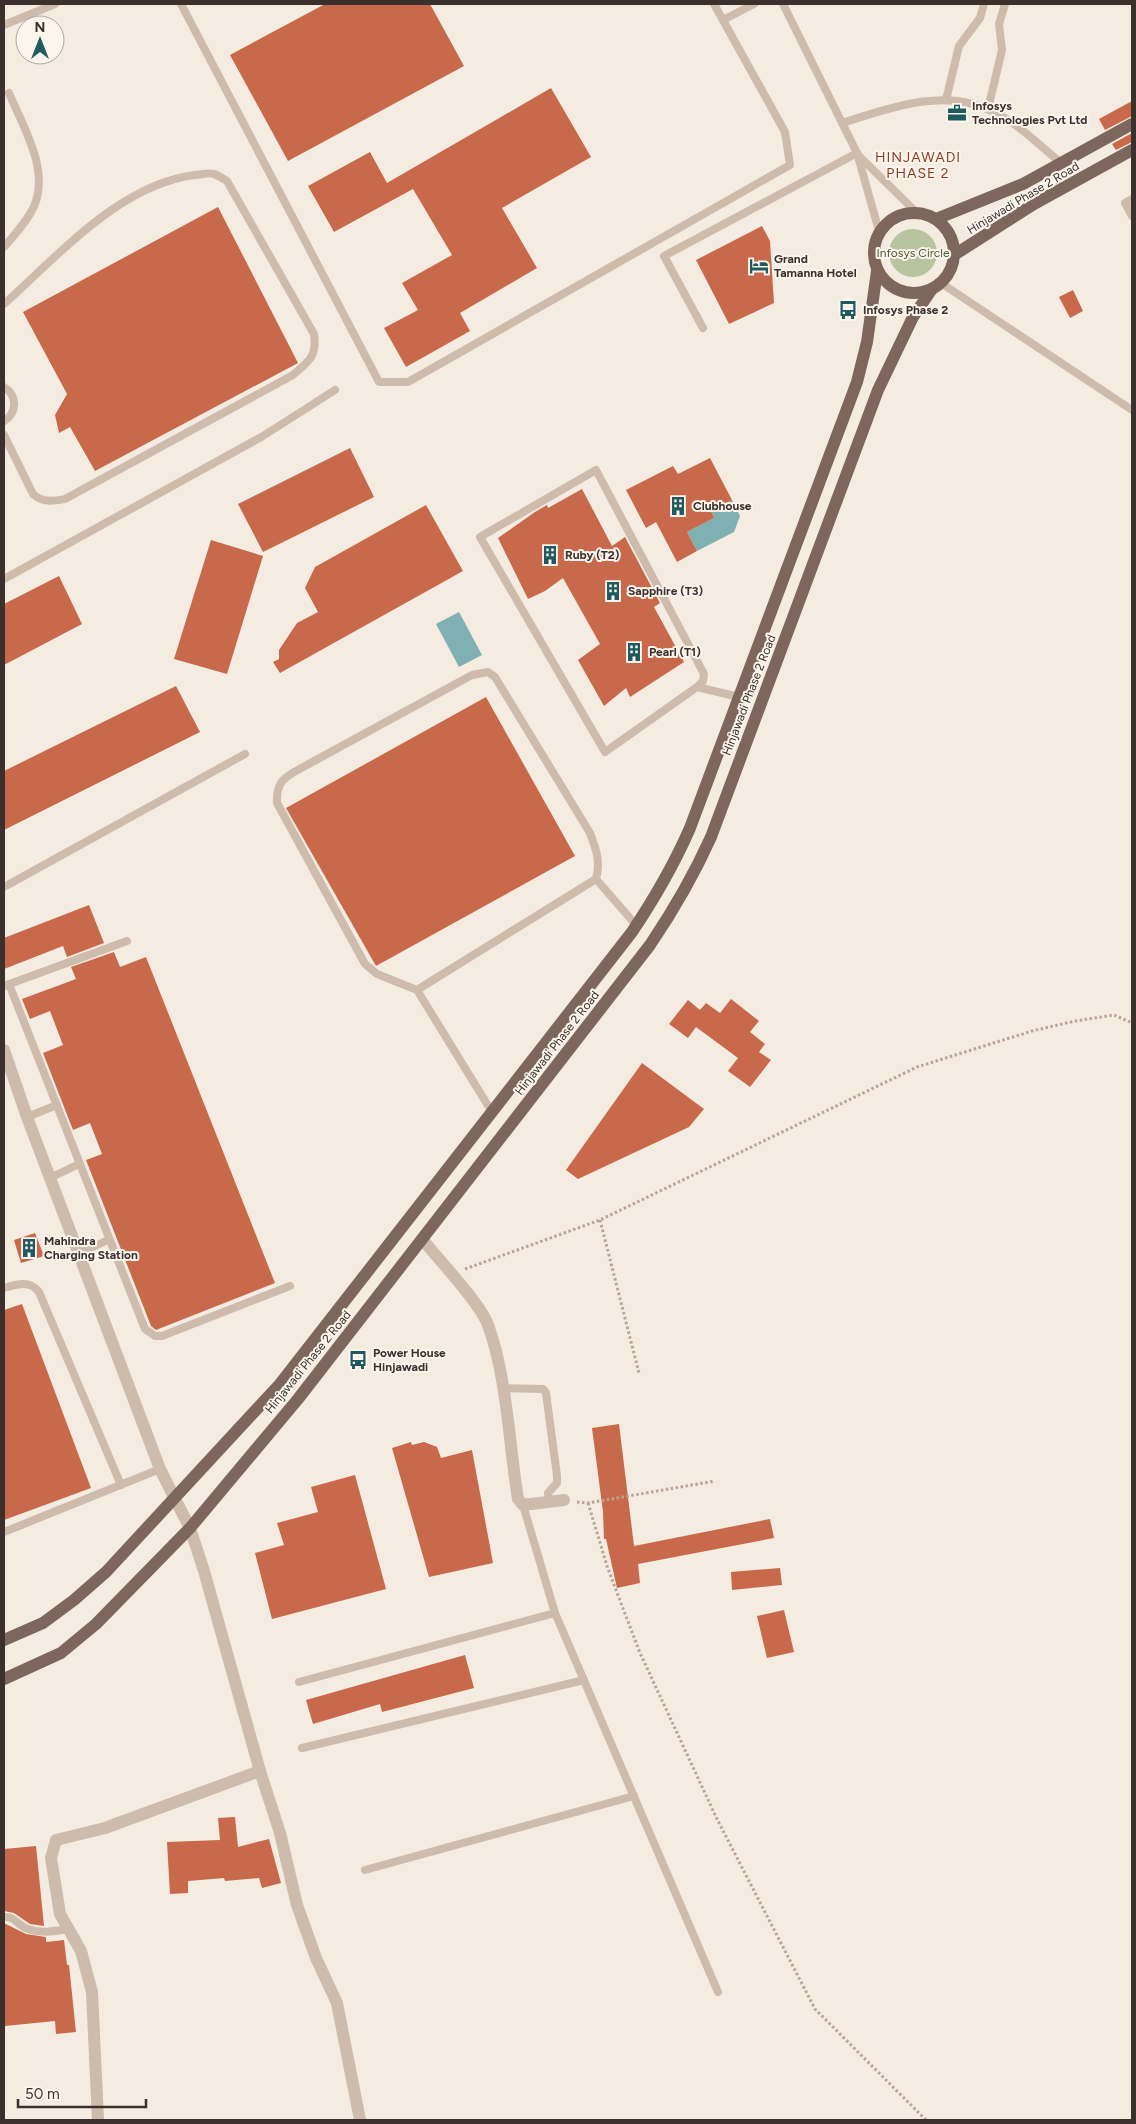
<svg xmlns="http://www.w3.org/2000/svg" width="1136" height="2124" font-family="Figtree,sans-serif">
<style>
.green{fill:#b8c4a0}
.water{fill:#7fb0b2}
.building{fill:#c8694b}
.lines{fill:none;stroke-linecap:round;stroke-linejoin:round}
.path{stroke:#b9a596;stroke-width:3;stroke-dasharray:2.5 2.5;stroke-linecap:butt}
.service{stroke:#cdbbac;stroke-width:8}
.minor{stroke:#cdbbac;stroke-width:12}
.tertiary{stroke:#cdbbac;stroke-width:12}
.primary{stroke:#7d675c;stroke-width:12}
.labels{text-anchor:middle;dominant-baseline:central;stroke-width:4;stroke-linejoin:round;paint-order:stroke}
.poi-label{font-size:12px;font-weight:bold;fill:#3b302b;stroke:#fbf5ee;text-anchor:start}
.street-label{font-size:12px;fill:#3b302b;stroke:#fbf5ee}
.park-label{font-size:12px;fill:#4a5a2e;stroke:#fbf5ee}
.neighbourhood-label{font-size:14px;letter-spacing:1px;fill:#8c3b22;stroke:#fbf5ee}
</style>
<rect width="100%" height="100%" fill="#f4ebe1"/>
<circle class="green" cx="913" cy="253" r="24"/>
<g class="water">
<polygon points="732,500 740,516 734,532 697,551 687,532 714,518 711,511"/>
<polygon points="459,612 482,655 459,667 436,624"/>
</g>
<g class="building">
<polygon points="325,4 430,4 464,66 288,161 230,55"/>
<polygon points="551,88 591,157 502,208 537,268 460,313 470,331 406,367 384,328 418,310 402,283 452,255 413,189 334,232 308,186 370,152 387,183"/>
<polygon points="1132,101 1132,116 1105,130 1099,119"/>
<polygon points="1132,133 1132,142 1116,150 1112,144"/>
<polygon points="218,207 298,363 95,471 70,427 59,433 55,415 67,394 23,312"/>
<polygon points="762,226 770,241 774,303 729,324 696,260"/>
<polygon points="1073,290 1083,311 1070,318 1059,297"/>
<polygon points="350,448 374,497 263,552 238,504"/>
<polygon points="710,458 732,500 711,511 714,518 687,532 697,551 677,562 656,522 646,528 626,490 673,466 678,474"/>
<polygon points="582,489 612,546 625,537 660,603 654,607 684,662 630,697 626,688 604,706 578,660 600,644 563,578 545,591 528,599 498,538 535,512 547,505 548,508"/>
<polygon points="426,505 463,571 280,673 273,662 279,659 279,650 297,623 318,612 305,588 315,567"/>
<polygon points="211,540 263,556 227,674 174,659"/>
<polygon points="59,576 82,624 4,665 4,604"/>
<polygon points="176,686 200,732 4,830 4,771"/>
<polygon points="486,697 575,856 376,966 286,808"/>
<polygon points="89,905 104,943 67,957 63,946 4,969 4,938"/>
<polygon points="114,952 120,967 146,957 275,1283 156,1330 151,1326 86,1160 102,1154 90,1123 73,1130 43,1053 63,1045 50,1011 30,1019 22,999 76,979 71,967"/>
<polygon points="731,999 759,1021 750,1032 765,1044 759,1052 771,1060 750,1087 728,1071 738,1058 696,1027 688,1038 669,1024 688,1000 700,1010 706,1003 720,1013"/>
<polygon points="642,1063 704,1109 689,1127 578,1179 566,1170"/>
<polygon points="35,1233 44,1256 21,1263 14,1240"/>
<polygon points="22,1304 91,1488 4,1520 4,1310"/>
<polygon points="619,1424 634,1546 770,1519 774,1538 638,1564 640,1583 617,1588 606,1539 604,1539 603,1512 592,1428"/>
<polygon points="411,1442 412,1445 424,1442 437,1447 441,1458 472,1450 493,1563 429,1577 392,1448"/>
<polygon points="355,1475 386,1589 272,1619 255,1553 284,1545 277,1523 318,1512 311,1487"/>
<polygon points="780,1568 782,1585 732,1590 731,1572"/>
<polygon points="784,1610 794,1652 767,1658 757,1616"/>
<polygon points="465,1655 474,1688 382,1712 380,1704 313,1724 306,1700"/>
<polygon points="235,1817 238,1847 269,1839 281,1883 262,1888 259,1878 225,1881 224,1878 188,1881 188,1893 170,1894 167,1842 220,1840 218,1818"/>
<polygon points="36,1846 44,1926 30,1924 14,1913 4,1911 4,1849"/>
<polygon points="4,1923 26,1934 46,1937 46,1942 64,1940 67,1965 69,1965 76,2032 56,2034 55,2021 5,2026"/>
</g>
<g class="lines">
<g class="path">
<polyline points="600,1220 639,1373"/>
<polyline points="465,1269 600,1220 917,1067 1032,1031 1075,1021 1114,1015 1132,1023"/>
<polyline points="577,1502 588,1503 715,1481"/>
<polyline points="588,1503 608,1569 640,1653 717,1819 815,2009 926,2120"/>
</g>
<g class="service">
<polyline points="181,4 379,382 408,382 790,165 785,132 714,4"/>
<polyline points="783,4 857,153 879,231"/>
<polyline points="725,19 754,4"/>
<polyline points="4,25 55,4"/>
<polyline points="946,100 959,46 980,18 984,4"/>
<polyline points="988,109 1002,50 999,24 1005,4"/>
<path d="M842 123C887 109 941 88 987 109 1015 120 1038 144 1061 163"/>
<polyline points="858,155 916,212"/>
<polyline points="1132,199 1125,203 1132,216"/>
<path d="M4 247C13 237 23 225 30 214 54 176 24 129 9 93"/>
<polyline points="941,283 1132,410"/>
<path d="M4 304C58 256 120 184 195 175 200 175 209 172 214 174 218 175 223 179 227 181L314 334C317 357 309 361 293 375L65 499C53 501 42 503 33 494L4 435"/>
<polyline points="703,328 664,256 857,153"/>
<path d="M4 387C18 396 17 413 4 421"/>
<polyline points="4,579 263,436 335,390"/>
<polyline points="697,687 703,681 704,674 596,470 480,537 605,752 697,687 739,697"/>
<polyline points="596,879 636,925"/>
<polyline points="4,887 245,754"/>
<polyline points="9,984 145,1329 155,1336 162,1336 290,1286"/>
<polyline points="4,986 127,941"/>
<path d="M417 990 596 879C601 862 596 849 590 833L495 677 488 672 472 675 305 766C287 776 276 779 277 803L365 964 377 974 417 990 492 1112"/>
<polyline points="27,1117 57,1105"/>
<polyline points="50,1178 79,1164"/>
<polyline points="78,1254 108,1240"/>
<path d="M4 1288C17 1284 30 1280 39 1292L121 1485"/>
<polyline points="502,1388 543,1389 546,1393 557,1476 557,1483 548,1493 549,1502"/>
<polyline points="4,1532 160,1469"/>
<polyline points="555,1613 718,1992"/>
<polyline points="299,1682 555,1613 523,1505"/>
<polyline points="302,1748 584,1680"/>
<polyline points="365,1870 634,1796"/>
<path d="M4 1917C15 1916 18 1926 28 1929 42 1934 55 1931 69 1929"/>
</g>
<g class="minor">
<polyline points="4,1050 27,1117 160,1469 175,1499"/>
<path d="M423 1240C439 1260 480 1303 488 1325 507 1376 509 1445 518 1499L523 1505 564 1500"/>
<polyline points="98,2120 92,1992 81,1951 60,1914 51,1858 56,1840 105,1828 260,1771"/>
</g>
<polyline class="tertiary" points="175,1499 190,1528 204,1571 260,1771 280,1833 297,1905 316,1958 337,2003 360,2120"/>
<g class="primary">
<circle cx="914" cy="253" r="40"/>
<polyline points="936,219 1023,184 1132,124"/>
<polyline points="954,255 1034,204 1132,150"/>
<path d="M4 1640 43 1623 74 1600 106 1572 280 1384 632 932C656 896 673 867 690 828L857 382 867 342 877 271"/>
<path d="M4 1679 61 1653 96 1624 190 1528 298 1399 650 945C675 908 693 877 711 837L878 390 913 317 932 289"/>
</g>
</g>
<defs>
<g id="office-bare" transform="scale(1.5)"><path d="M-6-3h4V-5.5h4V-3h4V5H-6ZM-1-4.5V-3h2v-1.5ZM-6 0V1H6V0Z" fill="#1f5a5e" stroke="#fbf5ee" stroke-width="2.5" paint-order="stroke"/></g>
<g id="hotel-bare" transform="scale(1.5)"><path d="M-6-4.5h1.5V1H6V5H4.5V3h-9V5H-6ZM-4 0a1.8 1.8 0 1 1 3.6 0ZM.5 0V-2.5h3Q6-2.5 6 0Z" fill="#1f5a5e" stroke="#fbf5ee" stroke-width="2.5" paint-order="stroke"/></g>
<g id="bus-bare" transform="scale(1.5)"><path d="M-5-6H5V4H4V6H2V4H-2V6H-4V4H-5ZM-3.5-4V0h7V-4ZM-3.5 1.2v1.5H-2V1.2ZM2 1.2v1.5H3.5V1.2Z" fill="#1f5a5e" stroke="#fbf5ee" stroke-width="2.5" paint-order="stroke"/></g>
<g id="building-bare" transform="scale(1.5)"><path d="M-4-6H4V6H1V3H-1V6H-4ZM-2.5-4.3h1.7v1.8h-1.7ZM.8-4.3h1.7v1.8H.8ZM-2.5-1h1.7V.8h-1.7ZM.8-1h1.7V.8H.8Z" fill="#1f5a5e" stroke="#fbf5ee" stroke-width="2.5" paint-order="stroke"/></g>
</defs>
<g fill-rule="evenodd">
<use href="#office-bare" x="957" y="113"/>
<use href="#hotel-bare" x="759" y="266"/>
<use href="#bus-bare" x="848" y="310"/>
<use href="#building-bare" x="678" y="506"/>
<use href="#building-bare" x="550" y="555"/>
<use href="#building-bare" x="613" y="591"/>
<use href="#building-bare" x="634" y="652"/>
<use href="#building-bare" x="29" y="1248"/>
<use href="#bus-bare" x="358" y="1360"/>
</g>
<g class="labels">
<g class="poi-label">
<text x="972" y="106">Infosys<tspan x="972" dy="14">Technologies Pvt Ltd</tspan></text>
<text x="774" y="259">Grand<tspan x="774" dy="14">Tamanna Hotel</tspan></text>
<text x="863" y="310">Infosys Phase 2</text>
<text x="693" y="506">Clubhouse</text>
<text x="565" y="555">Ruby (T2)</text>
<text x="628" y="591">Sapphire (T3)</text>
<text x="649" y="652">Pearl (T1)</text>
<text x="44" y="1241">Mahindra<tspan x="44" dy="14">Charging Station</tspan></text>
<text x="373" y="1353">Power House<tspan x="373" dy="14">Hinjawadi</tspan></text>
</g>
<g class="street-label">
<text transform="translate(1023 198) rotate(-31)">Hinjawadi Phase 2 Road</text>
<text transform="translate(749 695) rotate(-69)">Hinjawadi Phase 2 Road</text>
<text transform="translate(557 1043) rotate(-52)">Hinjawadi Phase 2 Road</text>
<text transform="translate(308 1362) rotate(-51)">Hinjawadi Phase 2 Road</text>
</g>
<g class="park-label">
<text x="913" y="253">Infosys Circle</text>
</g>
<g class="neighbourhood-label">
<text x="918" y="157">HINJAWADI<tspan x="918" dy="16">PHASE 2</tspan></text>
</g>
</g>
<rect width="1136" height="2124" fill="none" stroke="#3b302b" stroke-width="10"/>
<g transform="translate(40 40)"><circle r="24" fill="#fbf5ee" stroke="#aea6a0"/>
<path d="M0-4L9 19L0 12L-9 19Z" fill="#1f5a5e"/>
<text y="-8" font-size="14" font-weight="bold" text-anchor="middle" fill="#3b302b">N</text>
</g>
<path d="M18 2099v8h128v-8" fill="none" stroke="#3b302b" stroke-width="2.5"/>
<text x="25" y="2099" font-size="15" fill="#3b302b" stroke="#fbf5ee" stroke-width="4" paint-order="stroke">50 m</text>
</svg>
